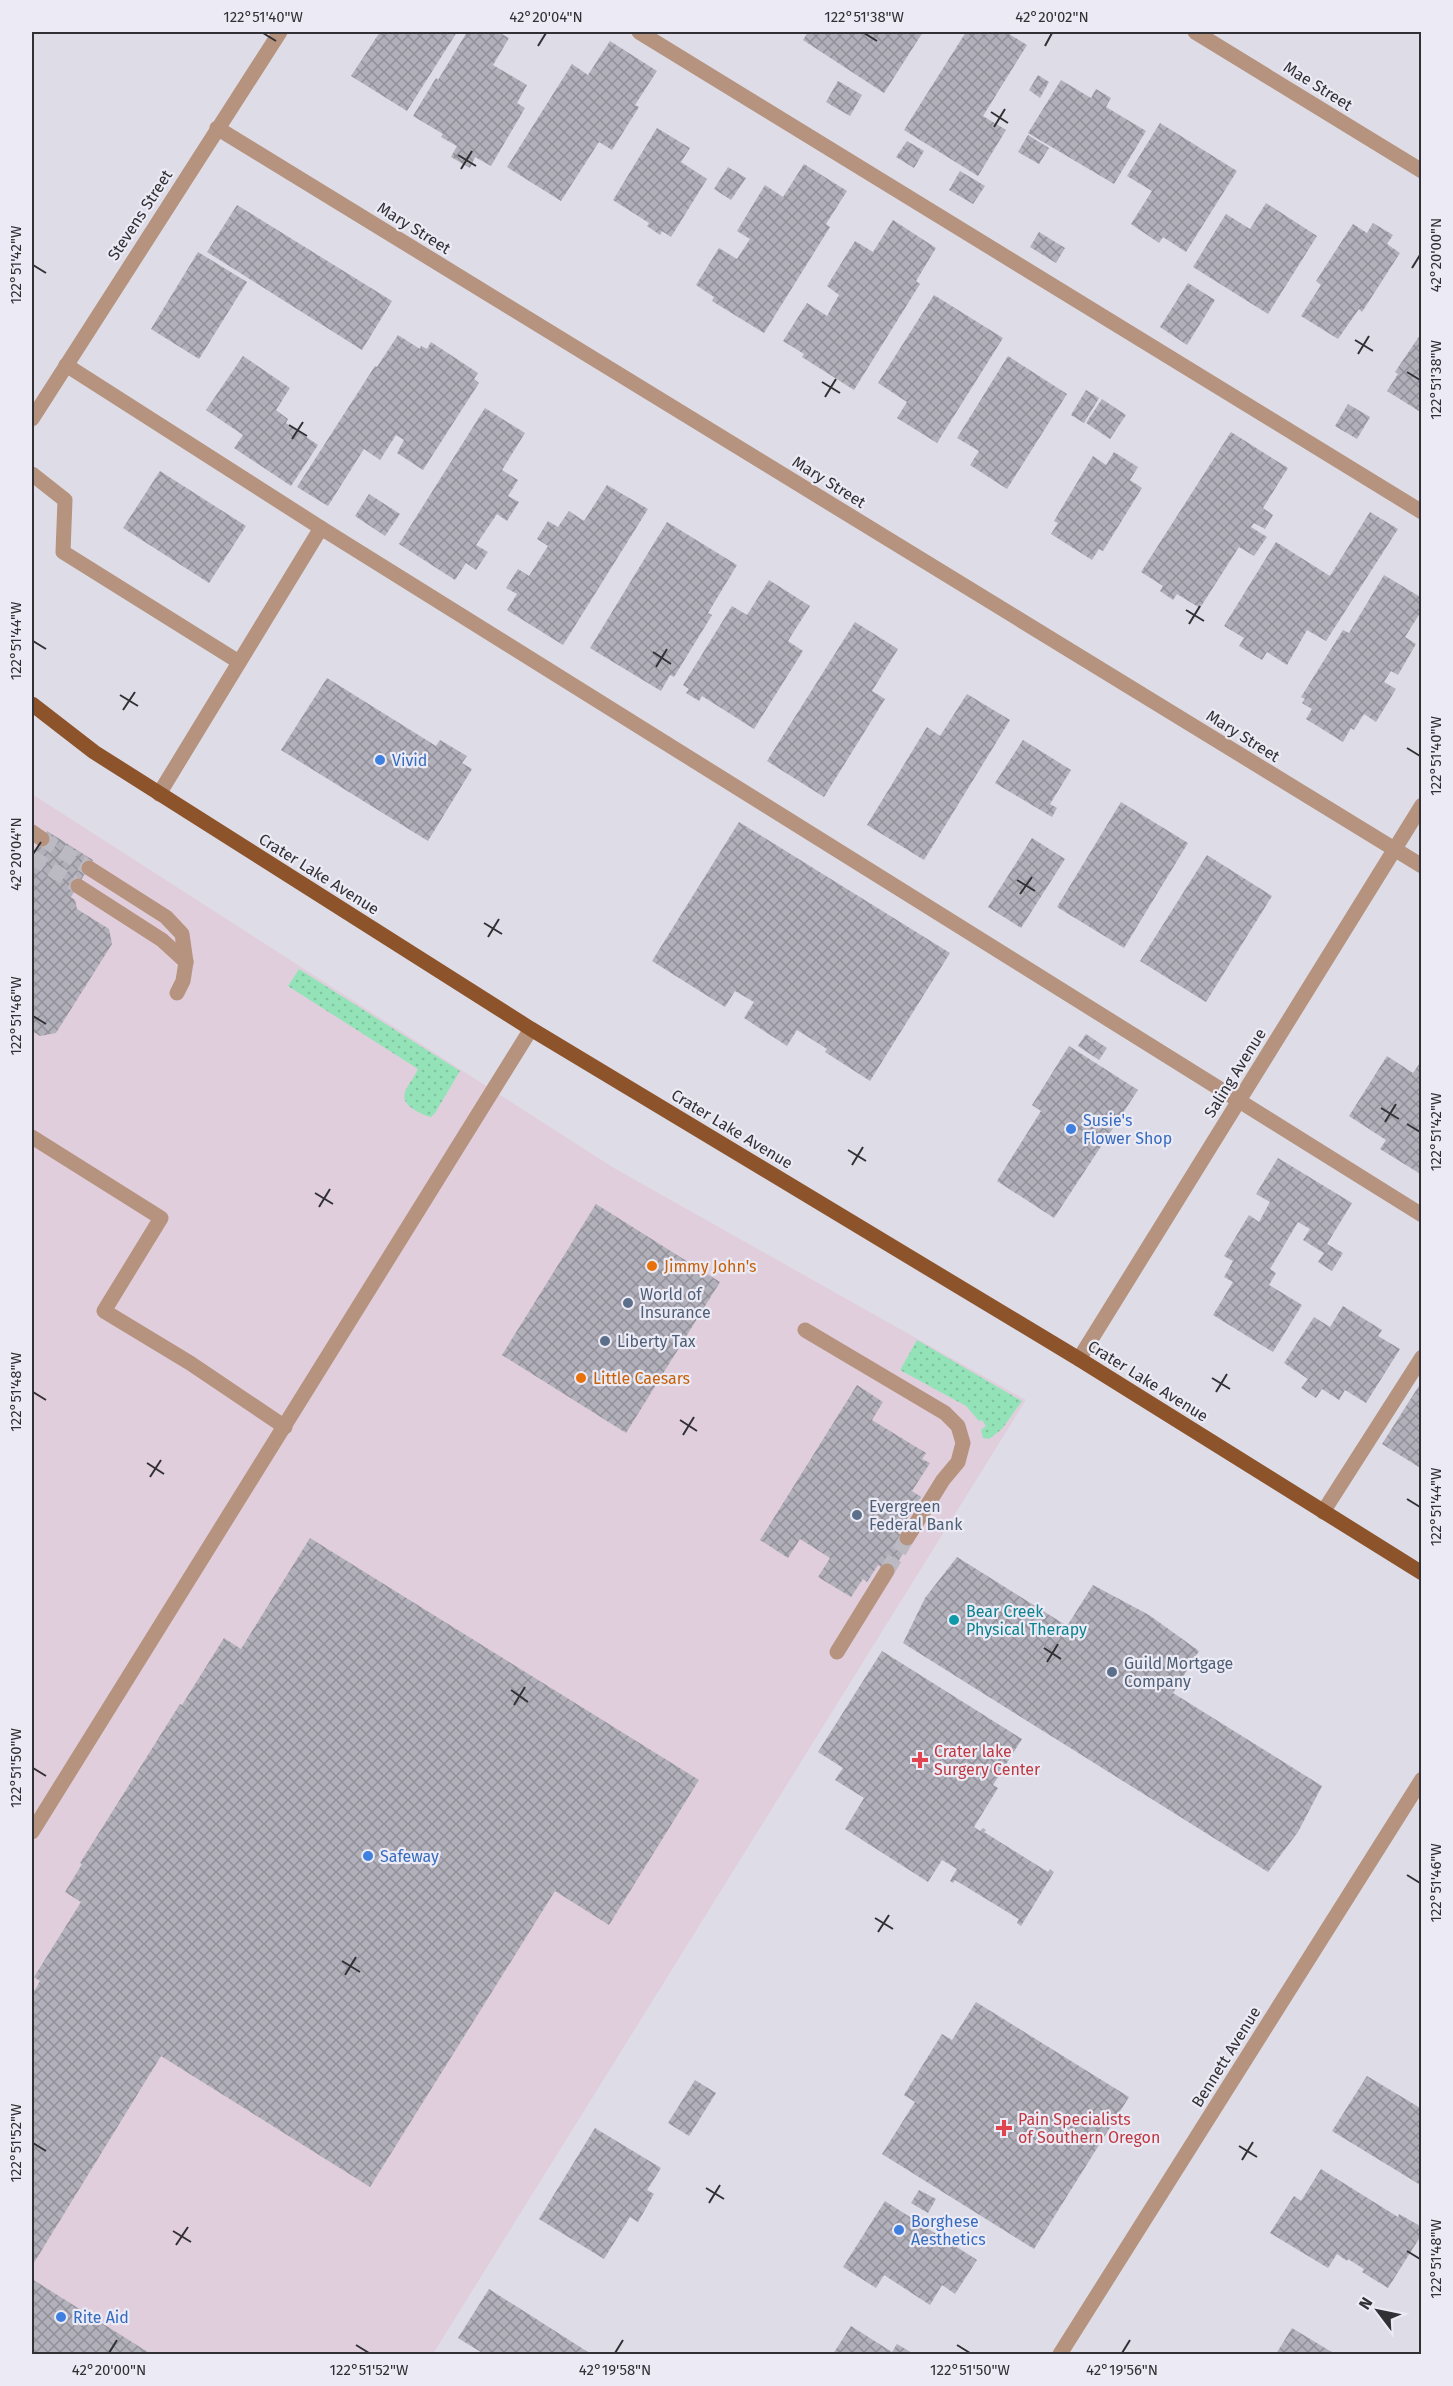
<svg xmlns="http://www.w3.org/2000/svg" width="1453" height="2386" font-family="'Fira Sans',sans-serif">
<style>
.commercial{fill:#e1cedd}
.grass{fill:url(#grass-dots)}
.building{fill:url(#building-cross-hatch)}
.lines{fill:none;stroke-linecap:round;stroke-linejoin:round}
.minor-tunnel{stroke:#bbbac3;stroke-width:15;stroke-dasharray:15 8;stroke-linecap:butt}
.minor{stroke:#b5937e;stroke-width:15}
.major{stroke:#8d542b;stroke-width:15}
.ticks{fill:none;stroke:#313034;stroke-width:2}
.shop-dot{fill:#3f7fe0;stroke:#ebeaf5;stroke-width:2}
.food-dot{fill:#e8710a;stroke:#ebeaf5;stroke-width:2}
.service-dot{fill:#5c6f8a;stroke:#ebeaf5;stroke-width:2}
.culture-dot{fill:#0f9aa8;stroke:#ebeaf5;stroke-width:2}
.health-dot{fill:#e0444e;stroke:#ebeaf5;stroke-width:2}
.labels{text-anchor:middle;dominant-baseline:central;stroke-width:4.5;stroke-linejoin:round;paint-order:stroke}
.street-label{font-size:16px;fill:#313034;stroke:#ebeaf5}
.shop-label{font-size:16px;fill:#366cbe;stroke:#ebeaf5;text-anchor:start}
.food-label{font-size:16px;fill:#c56008;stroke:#ebeaf5;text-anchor:start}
.service-label{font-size:16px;fill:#4e5e75;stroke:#ebeaf5;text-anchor:start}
.culture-label{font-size:16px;fill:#0d838f;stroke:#ebeaf5;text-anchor:start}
.health-label{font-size:16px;fill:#be3a42;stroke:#ebeaf5;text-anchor:start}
.neatline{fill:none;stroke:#313034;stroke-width:2}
.ticks-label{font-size:15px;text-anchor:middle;fill:#313034}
</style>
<defs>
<pattern id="grass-dots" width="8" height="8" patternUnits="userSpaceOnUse" patternTransform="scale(1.5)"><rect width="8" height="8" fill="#94e3b8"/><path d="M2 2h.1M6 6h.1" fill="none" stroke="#80c39f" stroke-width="1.8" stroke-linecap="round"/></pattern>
<pattern id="building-cross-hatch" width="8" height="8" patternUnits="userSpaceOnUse" patternTransform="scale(1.5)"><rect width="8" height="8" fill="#b2b1bb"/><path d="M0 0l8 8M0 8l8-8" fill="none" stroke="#919099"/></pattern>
</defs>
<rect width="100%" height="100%" fill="#dedde7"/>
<polygon class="commercial" points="32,794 614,1168 1026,1400 433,2354 32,2354"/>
<g class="grass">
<path d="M299 969 460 1071 435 1113 431 1117C424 1116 419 1112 413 1109 394 1096 411 1085 418 1069L288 986Z"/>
<polygon points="917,1340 1022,1401 1002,1429 989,1439 983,1438 981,1430 986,1426 982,1420 979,1421 966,1406 900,1370"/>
</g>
<g class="building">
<polygon points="380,32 457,32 407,111 351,76"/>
<polygon points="467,32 498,32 509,38 493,65 527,85 517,103 525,108 491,166 475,157 470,168 451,157 457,146 441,137 443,134 413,116 436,78 438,80"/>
<polygon points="808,32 923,32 884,93 803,40"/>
<polygon points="966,32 1006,32 1027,45 983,116 1006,130 978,176 904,130"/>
<polygon points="610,41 657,71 635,105 639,107 612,150 599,142 561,201 507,167 572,64 588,75"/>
<polygon points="1038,75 1049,82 1040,98 1029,90"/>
<polygon points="1061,80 1091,98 1096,89 1111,98 1106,107 1146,131 1114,184 1028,133"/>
<polygon points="838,81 862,95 850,116 826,102"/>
<polygon points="1160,123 1237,171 1186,252 1163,237 1159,243 1131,224 1152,191 1127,176"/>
<polygon points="657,128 690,148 681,162 707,179 671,237 662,231 660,235 647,226 649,223 613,200"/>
<polygon points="1028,135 1049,148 1039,164 1018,152"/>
<polygon points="907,141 924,151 914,168 896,157"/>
<polygon points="804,164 847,191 826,224 830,227 764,333 712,301 714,297 696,285 719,248 737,259 750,239 737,231 765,185 783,197"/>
<polygon points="728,167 746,178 731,200 714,189"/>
<polygon points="960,171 985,186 973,204 949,190"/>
<polygon points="1266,203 1317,236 1268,314 1193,267 1226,214 1250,229"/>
<polygon points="237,205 392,301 362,350 207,252"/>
<polygon points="893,220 936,248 916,281 920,284 854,390 802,357 804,354 783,341 807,303 827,316 839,295 827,286 855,241 873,252"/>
<polygon points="1373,223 1393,235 1387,244 1400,253 1362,312 1359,309 1338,339 1301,316 1321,285 1316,281 1353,224 1367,233"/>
<polygon points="1039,232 1065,248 1056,263 1030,247"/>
<polygon points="198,252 247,282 199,359 151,329"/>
<polygon points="1188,283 1215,300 1187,345 1160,327"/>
<polygon points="934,295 1003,338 937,443 897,418 907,402 878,383"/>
<polygon points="1422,332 1422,413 1387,391 1398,374 1395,372"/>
<polygon points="398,335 420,349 421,346 427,349 431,342 478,373 474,379 479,383 423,470 397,453 404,440 396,435 380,460 364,449 328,506 297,487 375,366 377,367"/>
<polygon points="243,356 290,388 276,410 288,419 286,423 318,445 291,486 234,448 243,435 206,410"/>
<polygon points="1008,356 1067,394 1007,489 970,465 979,451 957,438"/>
<polygon points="1086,390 1099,398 1084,423 1071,415"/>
<polygon points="1102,399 1126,415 1110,439 1086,423"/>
<polygon points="1348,404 1370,417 1357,439 1335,426"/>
<polygon points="485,408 525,433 502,470 518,480 508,496 519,502 507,521 497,514 476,545 488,552 476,570 466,563 455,580 399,544"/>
<polygon points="1231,432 1288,468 1263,508 1273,515 1265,529 1254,523 1251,527 1267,537 1254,556 1239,547 1200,608 1177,594 1173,600 1160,591 1163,586 1141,572"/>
<polygon points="1114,452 1138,467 1130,480 1142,488 1103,551 1099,549 1092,560 1051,534 1058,523 1054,521 1093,456 1106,465"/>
<polygon points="160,471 246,526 209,583 123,528"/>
<polygon points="607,485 648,509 563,645 507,610 517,594 506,588 518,569 529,576 548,546 537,539 548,521 558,527 569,511 584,521"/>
<polygon points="369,494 400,514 385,536 355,516"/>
<polygon points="1370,512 1398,529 1326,641 1307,630 1287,665 1267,652 1262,660 1239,646 1244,638 1224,626 1276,542 1330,576"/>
<polygon points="667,522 737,565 708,613 712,615 674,677 670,675 661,691 590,648"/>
<polygon points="1384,575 1422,598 1422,610 1405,637 1416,644 1398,675 1391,671 1384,682 1396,689 1376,722 1364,714 1354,730 1351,728 1343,742 1306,719 1312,709 1302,703 1305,699 1301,697 1343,630 1349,633"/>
<polygon points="769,580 810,606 788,641 803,651 754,729 702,696 699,701 686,693 689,689 683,685 732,606 747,615"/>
<polygon points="855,622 898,649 872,691 885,699 824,797 767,761"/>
<polygon points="327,678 436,746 440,740 467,756 462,763 472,769 428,841 281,750"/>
<polygon points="967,694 1010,720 924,860 867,825 927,727 940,736"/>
<polygon points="1023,740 1071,770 1050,804 1057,808 1052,817 995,783"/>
<polygon points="1121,802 1188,843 1124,948 1057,907"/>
<polygon points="739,822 950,953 870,1081 825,1052 827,1049 797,1030 787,1046 744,1018 754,1002 735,991 725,1007 652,961"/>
<polygon points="47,831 93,860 71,897 75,900 77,909 109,929 112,944 56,1033 40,1036 32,1031 32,856"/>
<polygon points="1032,838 1065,859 1021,928 988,907"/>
<polygon points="1207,855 1272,896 1206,1002 1140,961"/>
<polygon points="1086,1034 1107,1048 1099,1060 1078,1046"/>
<polygon points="1069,1046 1138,1090 1054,1218 997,1181 1041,1111 1032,1105"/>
<polygon points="1387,1056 1413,1073 1422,1060 1422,1175 1380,1149 1386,1140 1349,1116"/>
<polygon points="1278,1158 1352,1203 1327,1244 1343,1253 1332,1271 1318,1262 1324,1253 1303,1240 1310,1229 1298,1222 1270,1269 1276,1273 1269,1285 1302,1305 1273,1352 1213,1315 1233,1282 1224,1277 1233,1261 1224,1256 1249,1215 1259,1222 1270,1202 1256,1194"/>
<polygon points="596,1204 720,1282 626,1433 502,1355"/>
<polygon points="1343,1306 1382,1330 1378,1336 1400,1349 1366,1403 1345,1390 1339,1400 1322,1389 1316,1398 1301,1388 1308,1379 1284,1363 1314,1317 1330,1327"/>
<polygon points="1422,1381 1422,1469 1382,1444"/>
<polygon points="857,1385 883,1402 872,1420 926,1453 922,1459 930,1463 912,1491 921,1497 898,1533 911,1541 891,1573 878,1565 867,1582 863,1579 851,1597 818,1577 830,1558 800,1539 788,1558 760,1540"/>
<polygon points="310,1538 699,1780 609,1925 555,1891 370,2187 161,2056 32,2266 32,1995 40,1981 34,1977 81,1902 65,1892 82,1864 80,1863 180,1704 182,1705 224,1638 241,1649"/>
<polygon points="957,1557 1067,1626 1093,1585 1149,1615 1199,1651 1173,1693 1322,1786 1298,1832 1268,1872 903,1643 925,1598"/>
<polygon points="882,1651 1022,1739 993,1785 998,1788 974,1827 980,1831 983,1828 986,1830 984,1832 1048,1872 1050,1869 1054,1872 1021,1926 1017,1923 1019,1919 955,1880 953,1883 950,1881 957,1869 942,1860 928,1882 845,1829 864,1798 835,1780 843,1768 818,1752"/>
<polygon points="976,2002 1129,2097 1034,2249 882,2154 915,2102 904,2095 942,2034 952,2040"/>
<polygon points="1367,2076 1422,2109 1422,2186 1332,2131"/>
<polygon points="695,2080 716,2093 689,2136 668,2123"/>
<polygon points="595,2128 661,2168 647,2190 654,2194 638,2222 630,2217 604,2259 539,2219"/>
<polygon points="1321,2169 1398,2217 1399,2214 1422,2227 1422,2234 1388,2288 1362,2272 1364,2269 1348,2259 1347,2261 1337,2254 1328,2268 1270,2233 1294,2196 1301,2201"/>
<polygon points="919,2190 936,2199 928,2213 911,2203"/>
<polygon points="885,2201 977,2260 955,2294 942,2285 930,2305 884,2275 876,2288 843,2267"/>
<polygon points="32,2279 151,2354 32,2354"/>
<polygon points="489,2289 591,2354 484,2354 458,2338"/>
<polygon points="851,2326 892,2352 897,2344 914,2354 833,2354"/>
<polygon points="1292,2328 1335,2354 1276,2354"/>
</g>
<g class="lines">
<g class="minor-tunnel">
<polyline points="42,839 89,868"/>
<polyline points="32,857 78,886"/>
<polyline points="887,1571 907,1538"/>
</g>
<g class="minor">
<polyline points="639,32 1422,512"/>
<polyline points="1195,32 1422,171"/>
<polyline points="217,128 1422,866"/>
<polyline points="66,365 321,528 1422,1215"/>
<polyline points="32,419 280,32"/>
<polyline points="32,474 65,500 63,552 239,662"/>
<polyline points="159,794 321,528"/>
<polyline points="32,832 42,839"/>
<polyline points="89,868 166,917 182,934 186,962"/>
<polyline points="78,886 162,940 186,962 183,981 177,993"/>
<polyline points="32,1137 161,1218 104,1311 190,1363 285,1427"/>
<polyline points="805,1330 945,1413 958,1426 963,1443 958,1462 943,1480 907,1538"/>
<polyline points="1079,1359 1422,805"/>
<polyline points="1323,1512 1422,1357"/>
<polyline points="837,1652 887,1571"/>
<polyline points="32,1832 531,1029"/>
<polyline points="1060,2354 1422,1779"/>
</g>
<polyline class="major" points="32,704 94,752 531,1029 1079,1359 1422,1573"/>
</g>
<path class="ticks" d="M263 33 276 41M864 33 877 41M538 46 546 33M1045 46 1052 33M991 112 1008 123M994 127 1005 109M458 155 476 166M461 169 472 151M33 265 46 273M1412 268 1420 255M1355 340 1373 351M1358 354 1369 336M1407 372 1420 380M822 382 840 393M825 397 836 379M289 425 307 436M292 439 303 422M1186 610 1204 621M1189 624 1200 606M33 641 46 649M653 652 671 664M656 667 667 649M120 695 138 706M123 710 135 692M1407 748 1420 756M33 854 41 842M1017 880 1035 891M1020 894 1032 877M484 923 502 934M488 937 499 919M33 1016 46 1024M1381 1108 1399 1119M1385 1122 1396 1104M1407 1124 1420 1132M848 1150 866 1161M852 1165 863 1147M315 1193 333 1204M319 1207 330 1189M1212 1378 1230 1389M33 1392 46 1400M1216 1392 1227 1374M680 1420 697 1431M683 1435 694 1417M147 1463 164 1474M150 1477 161 1460M1407 1499 1420 1507M1044 1648 1061 1659M1047 1662 1058 1644M511 1690 528 1702M514 1705 525 1687M33 1768 46 1776M1407 1875 1420 1883M875 1918 893 1929M878 1932 889 1915M342 1961 360 1972M345 1975 356 1957M33 2143 46 2151M1239 2146 1257 2157M1242 2160 1253 2142M706 2188 724 2199M709 2203 720 2185M173 2231 191 2242M176 2245 188 2227M1407 2251 1420 2259M356 2345 369 2353M957 2345 970 2353M109 2353 117 2340M615 2353 623 2340M1122 2353 1130 2340"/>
<g class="shop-dot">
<circle cx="380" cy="760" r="6"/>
<circle cx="1071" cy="1129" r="6"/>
<circle cx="368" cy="1856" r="6"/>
<circle cx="899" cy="2230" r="6"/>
<circle cx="61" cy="2317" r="6"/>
</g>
<g class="food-dot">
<circle cx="652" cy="1266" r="6"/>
<circle cx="581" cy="1378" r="6"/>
</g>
<g class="service-dot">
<circle cx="628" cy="1303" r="6"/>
<circle cx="605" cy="1341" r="6"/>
<circle cx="857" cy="1515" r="6"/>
<circle cx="1112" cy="1672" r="6"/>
</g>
<circle class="culture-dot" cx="954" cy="1620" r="6"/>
<g class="health-dot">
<path d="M917 1751h6v6h6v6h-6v6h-6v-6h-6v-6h6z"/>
<path d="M1001 2119h6v6h6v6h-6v6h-6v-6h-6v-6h6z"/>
</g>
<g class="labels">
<g class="street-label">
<text transform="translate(1318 86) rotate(32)">Mae Street</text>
<text transform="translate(140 215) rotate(-57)">Stevens Street</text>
<text transform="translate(414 228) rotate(32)">Mary Street</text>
<text transform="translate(829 482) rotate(32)">Mary Street</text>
<text transform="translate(1243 736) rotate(32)">Mary Street</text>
<text transform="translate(319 874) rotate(32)">Crater Lake Avenue</text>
<text transform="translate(1235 1073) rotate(-58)">Saling Avenue</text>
<text transform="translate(732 1129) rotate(31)">Crater Lake Avenue</text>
<text transform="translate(1148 1381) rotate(32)">Crater Lake Avenue</text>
<text transform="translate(1226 2057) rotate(-58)">Bennett Avenue</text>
</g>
<g class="shop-label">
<text x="392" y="760">Vivid</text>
<text x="1083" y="1120">Susie's<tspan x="1083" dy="18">Flower Shop</tspan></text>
<text x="380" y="1856">Safeway</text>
<text x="911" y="2221">Borghese<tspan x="911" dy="18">Aesthetics</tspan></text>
<text x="73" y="2317">Rite Aid</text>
</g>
<g class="food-label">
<text x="664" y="1266">Jimmy John's</text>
<text x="593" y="1378">Little Caesars</text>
</g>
<g class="service-label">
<text x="640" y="1294">World of<tspan x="640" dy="18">Insurance</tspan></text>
<text x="617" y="1341">Liberty Tax</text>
<text x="869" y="1506">Evergreen<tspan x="869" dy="18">Federal Bank</tspan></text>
<text x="1124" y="1663">Guild Mortgage<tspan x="1124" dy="18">Company</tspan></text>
</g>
<g class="culture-label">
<text x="966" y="1611">Bear Creek<tspan x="966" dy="18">Physical Therapy</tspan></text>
</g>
<g class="health-label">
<text x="934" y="1751">Crater lake<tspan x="934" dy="18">Surgery Center</tspan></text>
<text x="1018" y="2119">Pain Specialists<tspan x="1018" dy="18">of Southern Oregon</tspan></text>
</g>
</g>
<rect width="1453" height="2386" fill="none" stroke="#ebeaf5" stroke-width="66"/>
<g transform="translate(1378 2311) rotate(302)" stroke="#ebeaf5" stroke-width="4.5" paint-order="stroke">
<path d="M0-4.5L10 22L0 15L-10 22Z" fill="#313034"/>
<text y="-9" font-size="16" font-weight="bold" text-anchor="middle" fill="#313034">N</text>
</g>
<rect x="33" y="33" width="1387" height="2320" class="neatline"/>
<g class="ticks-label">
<text x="263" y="22">122°51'40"W</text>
<text x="546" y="22">42°20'04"N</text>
<text x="864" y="22">122°51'38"W</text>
<text x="1052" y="22">42°20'02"N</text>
<text transform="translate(1436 255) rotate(-90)" y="5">42°20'00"N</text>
<text transform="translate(16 265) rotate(-90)" y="5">122°51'42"W</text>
<text transform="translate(1436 380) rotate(-90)" y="5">122°51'38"W</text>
<text transform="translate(16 641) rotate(-90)" y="5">122°51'44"W</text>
<text transform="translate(1436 756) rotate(-90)" y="5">122°51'40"W</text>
<text transform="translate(16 854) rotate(-90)" y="5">42°20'04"N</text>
<text transform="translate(16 1016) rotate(-90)" y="5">122°51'46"W</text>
<text transform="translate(1436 1132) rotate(-90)" y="5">122°51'42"W</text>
<text transform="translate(16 1392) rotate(-90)" y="5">122°51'48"W</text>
<text transform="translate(1436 1507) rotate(-90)" y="5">122°51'44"W</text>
<text transform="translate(16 1768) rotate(-90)" y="5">122°51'50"W</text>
<text transform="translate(1436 1883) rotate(-90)" y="5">122°51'46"W</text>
<text transform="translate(16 2143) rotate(-90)" y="5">122°51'52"W</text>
<text transform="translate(1436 2259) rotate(-90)" y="5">122°51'48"W</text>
<text x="109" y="2375">42°20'00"N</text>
<text x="369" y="2375">122°51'52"W</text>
<text x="615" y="2375">42°19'58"N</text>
<text x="970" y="2375">122°51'50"W</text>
<text x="1122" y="2375">42°19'56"N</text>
</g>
</svg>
